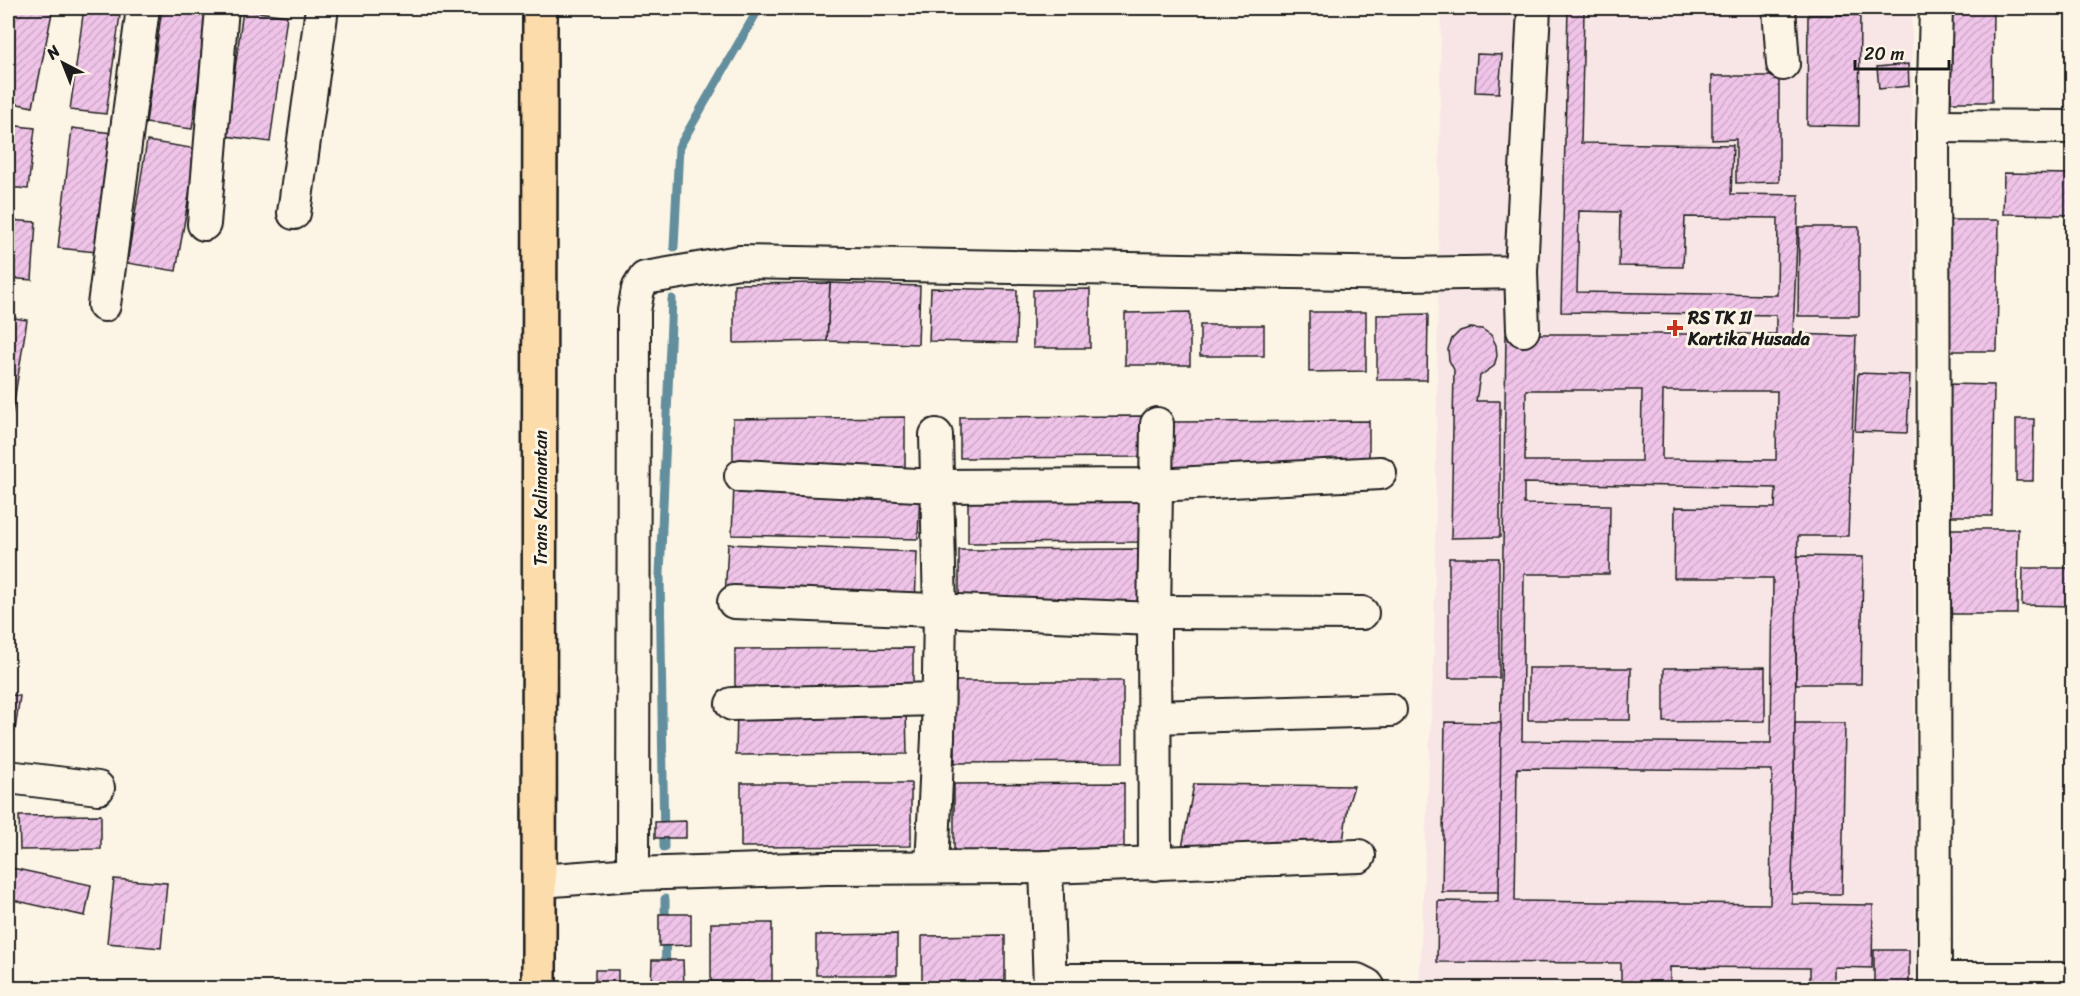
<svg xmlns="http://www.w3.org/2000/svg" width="2080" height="996" font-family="Sriracha,sans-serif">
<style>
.built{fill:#f8e6e6}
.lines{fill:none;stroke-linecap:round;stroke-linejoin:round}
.stream{stroke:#628e9d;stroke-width:9}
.building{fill:url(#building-hatch);stroke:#1c1c1c;stroke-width:1.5;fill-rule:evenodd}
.minor-casing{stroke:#1c1c1c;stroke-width:36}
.highway-casing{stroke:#1c1c1c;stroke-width:38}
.minor{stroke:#fcf5e5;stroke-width:32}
.highway{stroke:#fddcac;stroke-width:33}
.poi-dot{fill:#c8321e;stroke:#fcf5e5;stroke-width:2}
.labels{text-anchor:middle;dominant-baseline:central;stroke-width:6;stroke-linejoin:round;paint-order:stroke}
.poi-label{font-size:18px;font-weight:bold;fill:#1c1c1c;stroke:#fcf5e5;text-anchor:start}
.street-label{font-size:18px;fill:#1c1c1c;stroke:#fcf5e5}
</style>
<defs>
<pattern id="building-hatch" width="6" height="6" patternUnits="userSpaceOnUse" patternTransform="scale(1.5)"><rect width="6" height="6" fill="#f0c4e9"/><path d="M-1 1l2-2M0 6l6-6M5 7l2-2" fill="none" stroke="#cda8c7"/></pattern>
</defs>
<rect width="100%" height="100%" fill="#fcf5e5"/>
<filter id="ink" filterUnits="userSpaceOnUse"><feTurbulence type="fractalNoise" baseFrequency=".0167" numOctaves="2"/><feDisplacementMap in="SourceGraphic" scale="12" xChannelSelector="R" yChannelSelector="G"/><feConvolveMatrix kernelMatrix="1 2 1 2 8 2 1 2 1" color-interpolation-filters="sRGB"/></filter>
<g filter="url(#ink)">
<polygon class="built" points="1441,8 1912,8 1915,988 1419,988 1434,649"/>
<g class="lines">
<g class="stream">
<polyline points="674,247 679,147 759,8"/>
<polyline points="664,847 660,574 672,299"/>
<polyline points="665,899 666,988"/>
</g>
</g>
<g class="building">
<polygon points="8,8 53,8 33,107 8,102"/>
<polygon points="84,8 121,8 106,114 70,110"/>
<polygon points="162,8 182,8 208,11 192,129 146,123"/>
<path d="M1568 8H1611V12H1584L1581 143 1733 145 1731 194 1799 195 1793 334 1856 336 1848 536H1798L1792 904 1873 905 1872 968 1834 967V988H1810V968L1670 967V988H1621V963L1437 962 1438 901 1498 902 1506 334H1776V315L1561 312ZM1579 211 1620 212 1619 266 1683 267 1685 217 1778 218 1777 295 1577 292ZM1526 390H1642L1641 461H1525ZM1663 391H1777L1776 460 1662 459ZM1524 483 1776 488 1775 508 1675 507 1674 578H1773L1771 743 1522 741 1524 574H1609L1610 505 1524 504ZM1517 768 1772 770 1770 904 1515 901Z"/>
<polygon points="1952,8 1993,8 1992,102 1951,102"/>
<polygon points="243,10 287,16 270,142 226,136"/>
<polygon points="1808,15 1860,15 1859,126 1807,125"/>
<polygon points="1477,54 1502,55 1499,93 1475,92"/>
<polygon points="1908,64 1909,86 1879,89 1877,67"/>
<polygon points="1712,76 1779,76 1779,182 1736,183 1736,139 1712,140"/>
<polygon points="8,125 35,128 28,189 8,187"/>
<polygon points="72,128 120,134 106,253 58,248"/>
<polygon points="147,141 197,149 176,271 127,263"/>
<polygon points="2004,173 2072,174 2072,215 2003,214"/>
<polygon points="8,220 36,222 32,280 8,278"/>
<polygon points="1947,220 1999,220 1997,351 1945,351"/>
<polygon points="1799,227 1859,227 1859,316 1798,316"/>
<polygon points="830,283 920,286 918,344 827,341"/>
<polygon points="830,283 827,341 734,343 734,284"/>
<polygon points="931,288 1017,290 1016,343 929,341"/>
<polygon points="1090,289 1090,348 1033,348 1033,290"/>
<polygon points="1190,312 1190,365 1125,365 1125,313"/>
<polygon points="1309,312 1366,312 1366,371 1309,372"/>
<polygon points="1428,314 1427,380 1377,380 1377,315"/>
<polygon points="8,317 27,320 12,414 8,413"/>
<rect x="1200" y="325" width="64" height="31"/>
<polygon points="1470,328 1482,329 1491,335 1496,345 1497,356 1494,366 1480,376 1476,401 1500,401 1500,537 1451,538 1454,370 1449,360 1448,349 1452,339 1460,331"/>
<polygon points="1858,373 1910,375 1907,433 1855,431"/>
<polygon points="1948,384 1994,385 1992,516 1946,516"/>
<polygon points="1142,416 1142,457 960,458 960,417"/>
<polygon points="905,417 905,470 733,471 733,419"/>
<polygon points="2016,419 2034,419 2033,481 2016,481"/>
<polygon points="1369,421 1369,467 1168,468 1169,422"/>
<polygon points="734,485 920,489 918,539 732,535"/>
<polygon points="1148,494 1148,542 968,543 968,495"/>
<polygon points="1949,529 2018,529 2017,614 1947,614"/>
<polygon points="728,544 917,552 915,605 725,598"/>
<polygon points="1139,549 1139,608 959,609 959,550"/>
<polygon points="1797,556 1863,557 1861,684 1796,684"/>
<rect x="1449" y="558" width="50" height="120"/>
<polygon points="2023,568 2072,568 2072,606 2022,605"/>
<polygon points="913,648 913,690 735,691 735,649"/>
<polygon points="1765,667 1765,721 1664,722 1664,668"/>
<polygon points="1528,668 1631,668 1630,720 1528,720"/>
<polygon points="955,681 1123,681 1123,762 955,763"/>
<polygon points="8,694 20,696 15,730 8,729"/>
<polygon points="737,709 906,709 907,754 736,755"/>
<polygon points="1445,722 1501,723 1499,892 1442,892"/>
<polygon points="1795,723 1845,723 1842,894 1792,894"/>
<polygon points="741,783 911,783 911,846 741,847"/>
<polygon points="1124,783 1124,850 954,851 954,784"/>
<polygon points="1194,784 1354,786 1348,805 1343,842 1182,848"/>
<polygon points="101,815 101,849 20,850 19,816"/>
<polygon points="686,821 686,838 655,838 655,822"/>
<polygon points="12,868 91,885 85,916 8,899 8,886"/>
<polygon points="114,879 167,883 161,948 107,943"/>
<polygon points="659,914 691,914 691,945 659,946"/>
<rect x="711" y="923" width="61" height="59"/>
<polygon points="897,934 897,975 816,975 816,935"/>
<polygon points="1005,935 1005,983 922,984 922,936"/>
<rect x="1874" y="950" width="35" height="38"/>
<polygon points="652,960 683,960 684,988 651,988"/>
<rect x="595" y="970" width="23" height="18"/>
</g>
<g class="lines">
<g class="minor-casing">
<g id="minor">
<polyline points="1779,8 1783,64"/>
<polyline points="1933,126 2072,127"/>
<polyline points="294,213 322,8"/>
<polyline points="204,224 222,8"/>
<polyline points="1521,272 1523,330"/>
<polyline points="104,305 143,8"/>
<polyline points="741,476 937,486 1156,485 1380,473"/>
<polyline points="734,602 1154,619"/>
<polyline points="1155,612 1362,613"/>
<polyline points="732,704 938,699"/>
<polyline points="1155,717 1390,710"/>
<polyline points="8,777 98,788"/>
<polyline points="1155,864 1154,619 1157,424"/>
<polyline points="932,867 938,737 940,611 936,435"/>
<polyline points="1046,867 1050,988"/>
<polyline points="633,874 634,311 638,289 645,278 739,262 1407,274 1521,272 1534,8"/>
<polyline points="540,881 633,874 827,868 1046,867 1359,856"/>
<polyline points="1935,979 2072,979"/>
<polyline points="1050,980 1357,980 1367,985 1369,988"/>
<polyline points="1935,988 1933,126 1936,8"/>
</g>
</g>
<g class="highway-casing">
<polyline id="highway" points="539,988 540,8"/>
</g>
<use href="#minor" class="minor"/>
<use href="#highway" class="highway"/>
</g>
</g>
<path class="poi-dot" d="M1672 319h6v6h6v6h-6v6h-6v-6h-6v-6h6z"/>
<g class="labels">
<g class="poi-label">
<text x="1688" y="318">RS TK II<tspan x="1688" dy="21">Kartika Husada</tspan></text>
</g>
<g class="street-label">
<text transform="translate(541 498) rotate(-90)">Trans Kalimantan</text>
</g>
</g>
<rect width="2080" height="996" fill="none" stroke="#fcf5e5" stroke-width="30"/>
<rect x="15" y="15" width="2050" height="966" fill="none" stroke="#1c1c1c" stroke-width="2" filter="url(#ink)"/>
<g transform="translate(63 63) rotate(318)" stroke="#fcf5e5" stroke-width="4.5" paint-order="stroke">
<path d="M0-4.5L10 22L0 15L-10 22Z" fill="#1c1c1c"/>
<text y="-9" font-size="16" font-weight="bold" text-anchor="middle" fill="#1c1c1c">N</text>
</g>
<path d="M1855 60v9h94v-9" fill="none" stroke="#1c1c1c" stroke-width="3"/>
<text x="1864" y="60" font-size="18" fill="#1c1c1c" stroke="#fcf5e5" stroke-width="4.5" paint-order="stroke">20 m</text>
</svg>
